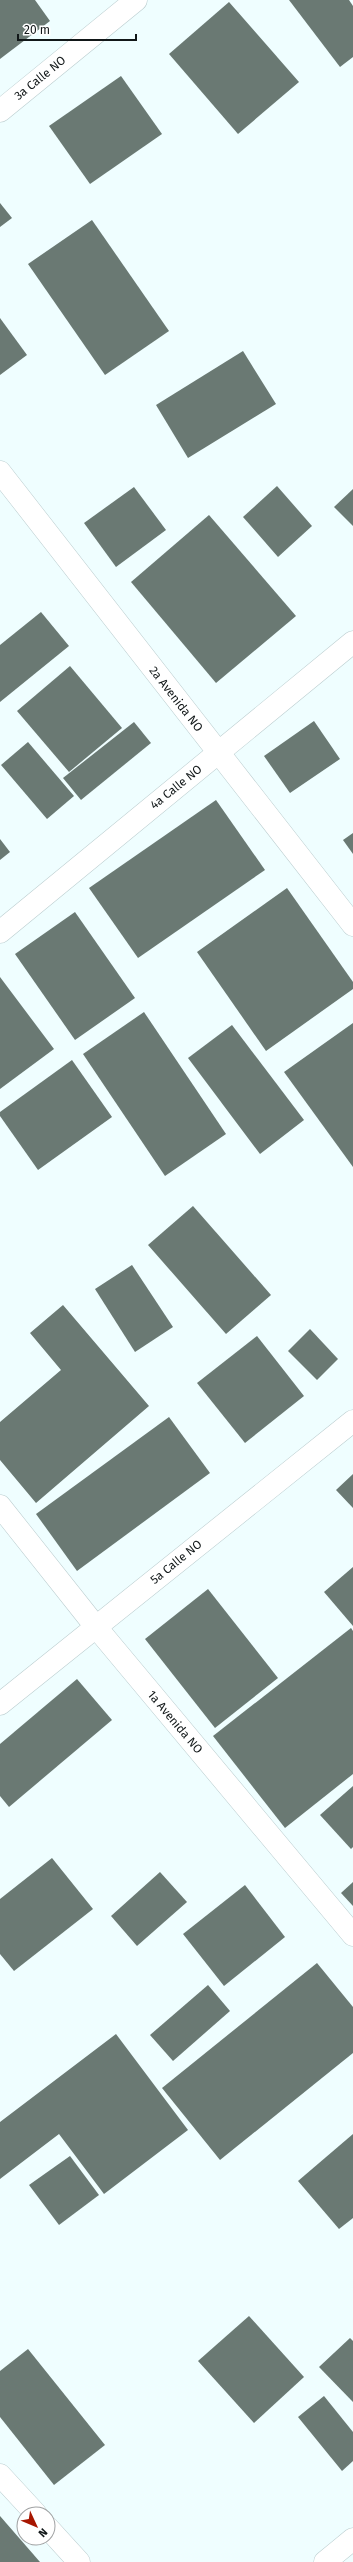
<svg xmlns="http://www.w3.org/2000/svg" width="353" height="2562" font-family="'Fira Sans',sans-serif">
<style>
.building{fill:#6a7973}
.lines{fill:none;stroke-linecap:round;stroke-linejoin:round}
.street-casing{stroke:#bbcdcf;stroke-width:23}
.street{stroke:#fff;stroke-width:22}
.labels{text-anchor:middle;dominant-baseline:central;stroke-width:3;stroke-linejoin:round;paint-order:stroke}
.street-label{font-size:12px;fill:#111718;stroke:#fff}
</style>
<rect width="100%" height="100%" fill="#effeff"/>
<g class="building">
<polygon points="0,0 35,0 50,21 0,59"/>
<polygon points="289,0 349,0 353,6 353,57 340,67"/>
<polygon points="229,2 299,82 238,134 169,54"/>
<polygon points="121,76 162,134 90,184 49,126"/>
<polygon points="0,203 12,218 0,227"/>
<polygon points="92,220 169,331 105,375 28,264"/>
<polygon points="0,318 27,355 0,375"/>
<polygon points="243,351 276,404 188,458 156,405"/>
<polygon points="277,486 312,526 278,557 243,517"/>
<polygon points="134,487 166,530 116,567 84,523"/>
<polygon points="353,489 353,526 334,507"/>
<polygon points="209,515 296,616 216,683 131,582"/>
<polygon points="41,612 69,646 0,702 0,645"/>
<polygon points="70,666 122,728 69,772 17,711"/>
<polygon points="314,721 340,759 290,793 264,756"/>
<polygon points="134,722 151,743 81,800 63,778"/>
<polygon points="28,742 74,796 47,819 1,765"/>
<polygon points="216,800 265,870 138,958 89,888"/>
<polygon points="353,833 353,854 343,840"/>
<polygon points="0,839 10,852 0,860"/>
<polygon points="287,888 353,982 353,989 266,1051 197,952"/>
<polygon points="75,912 135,998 75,1040 15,954"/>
<polygon points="0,977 54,1049 0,1089"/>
<polygon points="144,1012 226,1134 165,1176 83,1054"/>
<polygon points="353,1023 353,1167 284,1072"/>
<polygon points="232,1025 304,1120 260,1154 188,1058"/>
<polygon points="72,1060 112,1117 38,1170 0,1116 0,1112"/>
<polygon points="193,1206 271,1295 226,1334 148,1245"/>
<polygon points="132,1265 173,1327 135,1352 95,1289"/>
<polygon points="63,1305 149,1406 36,1503 0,1460 0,1422 61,1370 30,1333"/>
<polygon points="310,1329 338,1359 317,1380 288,1351"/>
<polygon points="257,1336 304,1396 245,1443 197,1383"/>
<polygon points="169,1417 210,1473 77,1571 36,1514"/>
<polygon points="353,1474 353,1508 336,1490"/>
<polygon points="353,1567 353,1626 324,1592"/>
<polygon points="208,1589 278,1678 215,1728 145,1639"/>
<polygon points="351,1628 353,1631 353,1774 285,1828 213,1736"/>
<polygon points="77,1679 112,1720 9,1807 0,1796 0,1744"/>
<polygon points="353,1786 353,1847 351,1849 320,1815"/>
<polygon points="52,1858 93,1909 14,1971 0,1954 0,1899"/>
<polygon points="160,1872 187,1902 137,1946 111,1916"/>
<polygon points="353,1882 353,1906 341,1893"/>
<polygon points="245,1885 285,1937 224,1986 183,1934"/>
<polygon points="317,1963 353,2007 353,2053 220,2160 162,2088"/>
<polygon points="208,1985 230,2011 173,2061 150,2035"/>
<polygon points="116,2034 188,2130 104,2194 59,2134 0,2179 0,2122"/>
<polygon points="353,2134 353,2218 339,2229 298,2181"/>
<polygon points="70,2156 99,2195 59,2225 29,2185"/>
<polygon points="249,2316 304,2377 254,2423 198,2361"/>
<polygon points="350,2338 353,2341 353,2402 319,2367"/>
<polygon points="28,2349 105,2445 54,2485 0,2417 0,2371"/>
<polygon points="324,2396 353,2432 353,2461 342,2471 298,2417"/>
<polygon points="0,2516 40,2562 0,2562"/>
</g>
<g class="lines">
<g class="street-casing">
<g id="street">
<polyline points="0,111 136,0"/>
<polyline points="0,472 353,925"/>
<polyline points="0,932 353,642"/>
<polyline points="0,1506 96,1627 353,1935"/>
<polyline points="0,1704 353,1421"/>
<polyline points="0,2475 36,2514"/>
<polyline points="48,2528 79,2562"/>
<polyline points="325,2562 353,2539"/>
</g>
</g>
<use href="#street" class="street"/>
</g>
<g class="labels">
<g class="street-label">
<text transform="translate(40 78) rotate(-39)">3a Calle NO</text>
<text transform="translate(176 699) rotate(52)">2a Avenida NO</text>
<text transform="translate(176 787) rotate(-39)">4a Calle NO</text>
<text transform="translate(176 1562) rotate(-39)">5a Calle NO</text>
<text transform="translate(175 1722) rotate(50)">1a Avenida NO</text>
</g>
</g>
<g transform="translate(36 2526) rotate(134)"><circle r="19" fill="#ffffff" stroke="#a0a2a3"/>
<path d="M0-3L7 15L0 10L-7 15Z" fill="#a71600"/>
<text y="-6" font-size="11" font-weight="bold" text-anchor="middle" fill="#111718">N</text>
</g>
<path d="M18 34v6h118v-6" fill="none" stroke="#111718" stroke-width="2"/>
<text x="24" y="34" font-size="12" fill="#111718" stroke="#ffffff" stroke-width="3" paint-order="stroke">20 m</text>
</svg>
